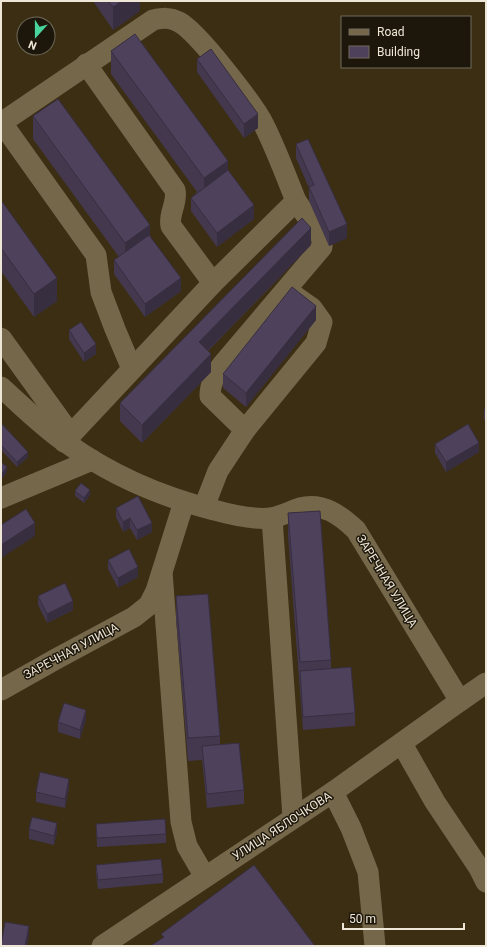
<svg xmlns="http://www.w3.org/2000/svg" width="487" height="947" font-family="Roboto,sans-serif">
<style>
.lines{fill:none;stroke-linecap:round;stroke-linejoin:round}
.minor{stroke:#75674a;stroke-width:21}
.wall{fill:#43384e}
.shaded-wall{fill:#372e40}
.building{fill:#4e415b;stroke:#372e40}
.labels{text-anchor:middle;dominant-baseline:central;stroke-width:3;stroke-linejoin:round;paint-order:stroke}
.street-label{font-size:12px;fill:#eee6d6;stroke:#1d170b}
</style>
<rect width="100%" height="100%" fill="#3b2e12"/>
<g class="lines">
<g class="minor">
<path d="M86 64 175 190C178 203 168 214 171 226L213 283"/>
<path d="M1 123 153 20C163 18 170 17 179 22 197 31 255 106 264 125 276 149 286 176 296 201L213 283 64 442"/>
<polyline points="2,123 96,255 101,292 115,329 132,369"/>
<polyline points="1,338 71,435"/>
<path d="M1 387C22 406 42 426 65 442 109 474 162 497 214 510 232 515 253 520 271 518 281 516 291 511 300 508 323 502 340 515 356 530L460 701 486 683"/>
<path d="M245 430 210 396C210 383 215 375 222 365L322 247V238L296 201"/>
<polyline points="1,498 92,460"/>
<polyline points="204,507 218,471 245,430 316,343 322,322 312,308 295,296"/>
<polyline points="272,518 293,817"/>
<polyline points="162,572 181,822 187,846 205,877"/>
<polyline points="1,690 56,659 134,617 149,605 156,591 184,502"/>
<polyline points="402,744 435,802 479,868 486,882"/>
<polyline points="333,792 351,828 368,872 375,946"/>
<polyline points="102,946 333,792 460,701"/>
</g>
</g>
<g class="wall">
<polygon points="93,1 140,1 140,11 113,30"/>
<polygon points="111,51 228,170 254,219 217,247 191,211 191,198 197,192 111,74"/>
<polygon points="197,59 258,128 244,138 197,72"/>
<polygon points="33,116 150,235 181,291 145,317 114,274 114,260 119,257 33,139"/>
<polygon points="296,144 347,238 329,246 309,201 309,188 296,158"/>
<polygon points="1,200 57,301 34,317 1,271"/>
<polygon points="311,245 208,351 211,372 142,443 120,421 120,403"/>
<polygon points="316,320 246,407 223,388 223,374"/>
<polygon points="69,330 96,354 84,362 69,339"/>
<polygon points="486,408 486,422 484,419 484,409"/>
<polygon points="1,423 28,457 17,467 1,450"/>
<polygon points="435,444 479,452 446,472 435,453"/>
<polygon points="75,491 90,495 84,503 75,496"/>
<polygon points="116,508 152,532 137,540 130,528 123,532 116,517"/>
<polygon points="288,513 331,660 331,669 355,713 355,726 303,730 288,536"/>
<polygon points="108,560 138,577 118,588 108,569"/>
<polygon points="38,596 73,610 47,623 38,605"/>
<polygon points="176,596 220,736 220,745 244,790 244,804 207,808 202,760 188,761 176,619"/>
<polygon points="86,719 80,739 58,732 58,722"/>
<polygon points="69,788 65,808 36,802 36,792"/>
<polygon points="96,824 166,834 166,843 97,847"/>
<polygon points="29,829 57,832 54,845 29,839"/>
<polygon points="96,865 163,874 163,883 98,889 96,874"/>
</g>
<g class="shaded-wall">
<polygon points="122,1 140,1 140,11 113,30 113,7"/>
<polygon points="258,114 258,128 244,138 244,124"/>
<polygon points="228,161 228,184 204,201 204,178"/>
<polygon points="254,205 254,219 217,247 217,233"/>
<polygon points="347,224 347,238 329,246 329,232"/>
<polygon points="150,225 150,248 125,266 125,243"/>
<polygon points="311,228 311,245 199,359 199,342"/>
<polygon points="57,278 57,301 34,317 34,294"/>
<polygon points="181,278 181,291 145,317 145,304"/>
<polygon points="316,306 316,320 246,407 246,393"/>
<polygon points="96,344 96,354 84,362 84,353"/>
<polygon points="211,354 211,372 142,443 142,425"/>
<polygon points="479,443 479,452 446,472 446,462"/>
<polygon points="28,452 28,457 17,467 17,462"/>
<polygon points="7,467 7,472 1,480 1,475"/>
<polygon points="90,490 90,495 84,503 84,498"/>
<polygon points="130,518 130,528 123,532 123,522"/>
<polygon points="35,523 35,536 1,558 1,545"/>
<polygon points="152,523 152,532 137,540 137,530"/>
<polygon points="138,567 138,577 118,588 118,578"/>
<polygon points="73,601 73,610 47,623 47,614"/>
<polygon points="86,710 86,719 80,739 80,730"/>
<polygon points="69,779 69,788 65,808 65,799"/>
<polygon points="57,823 57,832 54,845 54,836"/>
<polygon points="29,926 29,936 27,946 25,946"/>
</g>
<g class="building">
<polygon points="108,1 122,1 113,7"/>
<polygon points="135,34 228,161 204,178 111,51"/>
<polygon points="211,49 258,114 244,124 197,59"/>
<polygon points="58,99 150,225 125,243 33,116"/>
<polygon points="308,139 347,224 329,232 309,187 314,185 296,144"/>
<polygon points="228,170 254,205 217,233 191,198"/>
<polygon points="1,200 57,278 34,294 1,248"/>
<polygon points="302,218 311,228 199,342 211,354 142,425 120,403"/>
<polygon points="149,235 181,278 145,304 114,260"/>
<polygon points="292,287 316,306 246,393 223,374"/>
<polygon points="81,322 96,344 84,353 69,330"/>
<polygon points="486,408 486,412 484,409"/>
<polygon points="1,423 28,452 17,462 1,445"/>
<polygon points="468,424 479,443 446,462 435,444"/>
<polygon points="1,462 7,467 1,475"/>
<polygon points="81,483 90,490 84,498 75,491"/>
<polygon points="138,496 152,523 137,530 130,518 123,522 116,508"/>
<polygon points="26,509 35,523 1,545 1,525"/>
<polygon points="320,511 331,660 300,662 288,513"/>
<polygon points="129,549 138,567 118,578 108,560"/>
<polygon points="65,583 73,601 47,614 38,596"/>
<polygon points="208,594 220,736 188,738 176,596"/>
<polygon points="351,667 355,713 303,717 300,671"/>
<polygon points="64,703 86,710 80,730 58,722"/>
<polygon points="239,743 244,790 207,794 202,746"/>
<polygon points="40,772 69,779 65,799 36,792"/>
<polygon points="32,817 57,823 54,836 29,829"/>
<polygon points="165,819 166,834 97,838 96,824"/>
<polygon points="161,859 163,874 98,880 96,865"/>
<polygon points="254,865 315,946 152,946 152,945 164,937 161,934"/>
<polygon points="5,922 29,926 25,946 1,946"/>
</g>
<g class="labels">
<g class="street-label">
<text transform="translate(387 581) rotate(59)">ЗАРЕЧНАЯ УЛИЦА</text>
<text transform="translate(71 651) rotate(-28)">ЗАРЕЧНАЯ УЛИЦА</text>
<text transform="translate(282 826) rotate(-33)">УЛИЦА ЯБЛОЧКОВА</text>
</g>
</g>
<rect width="487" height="947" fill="none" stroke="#eee6d6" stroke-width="4"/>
<rect x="341" y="16" width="130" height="52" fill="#1d170b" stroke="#716a5c"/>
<rect x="349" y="29" width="20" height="6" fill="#75674a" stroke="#716a5c"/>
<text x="377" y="36" font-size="12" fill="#eee6d6">Road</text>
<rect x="349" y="46" width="20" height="12" fill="#4e415b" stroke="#716a5c"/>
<text x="377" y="56" font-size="12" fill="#eee6d6">Building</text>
<g transform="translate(36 36) rotate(201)"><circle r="19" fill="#1d170b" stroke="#716a5c"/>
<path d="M0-3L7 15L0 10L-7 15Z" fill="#48d49d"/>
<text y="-6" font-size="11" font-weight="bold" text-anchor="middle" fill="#eee6d6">N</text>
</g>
<path d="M343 923v6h121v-6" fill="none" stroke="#eee6d6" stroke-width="2"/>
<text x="349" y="923" font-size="12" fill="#eee6d6" stroke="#1d170b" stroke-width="3" paint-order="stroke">50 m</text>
</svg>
